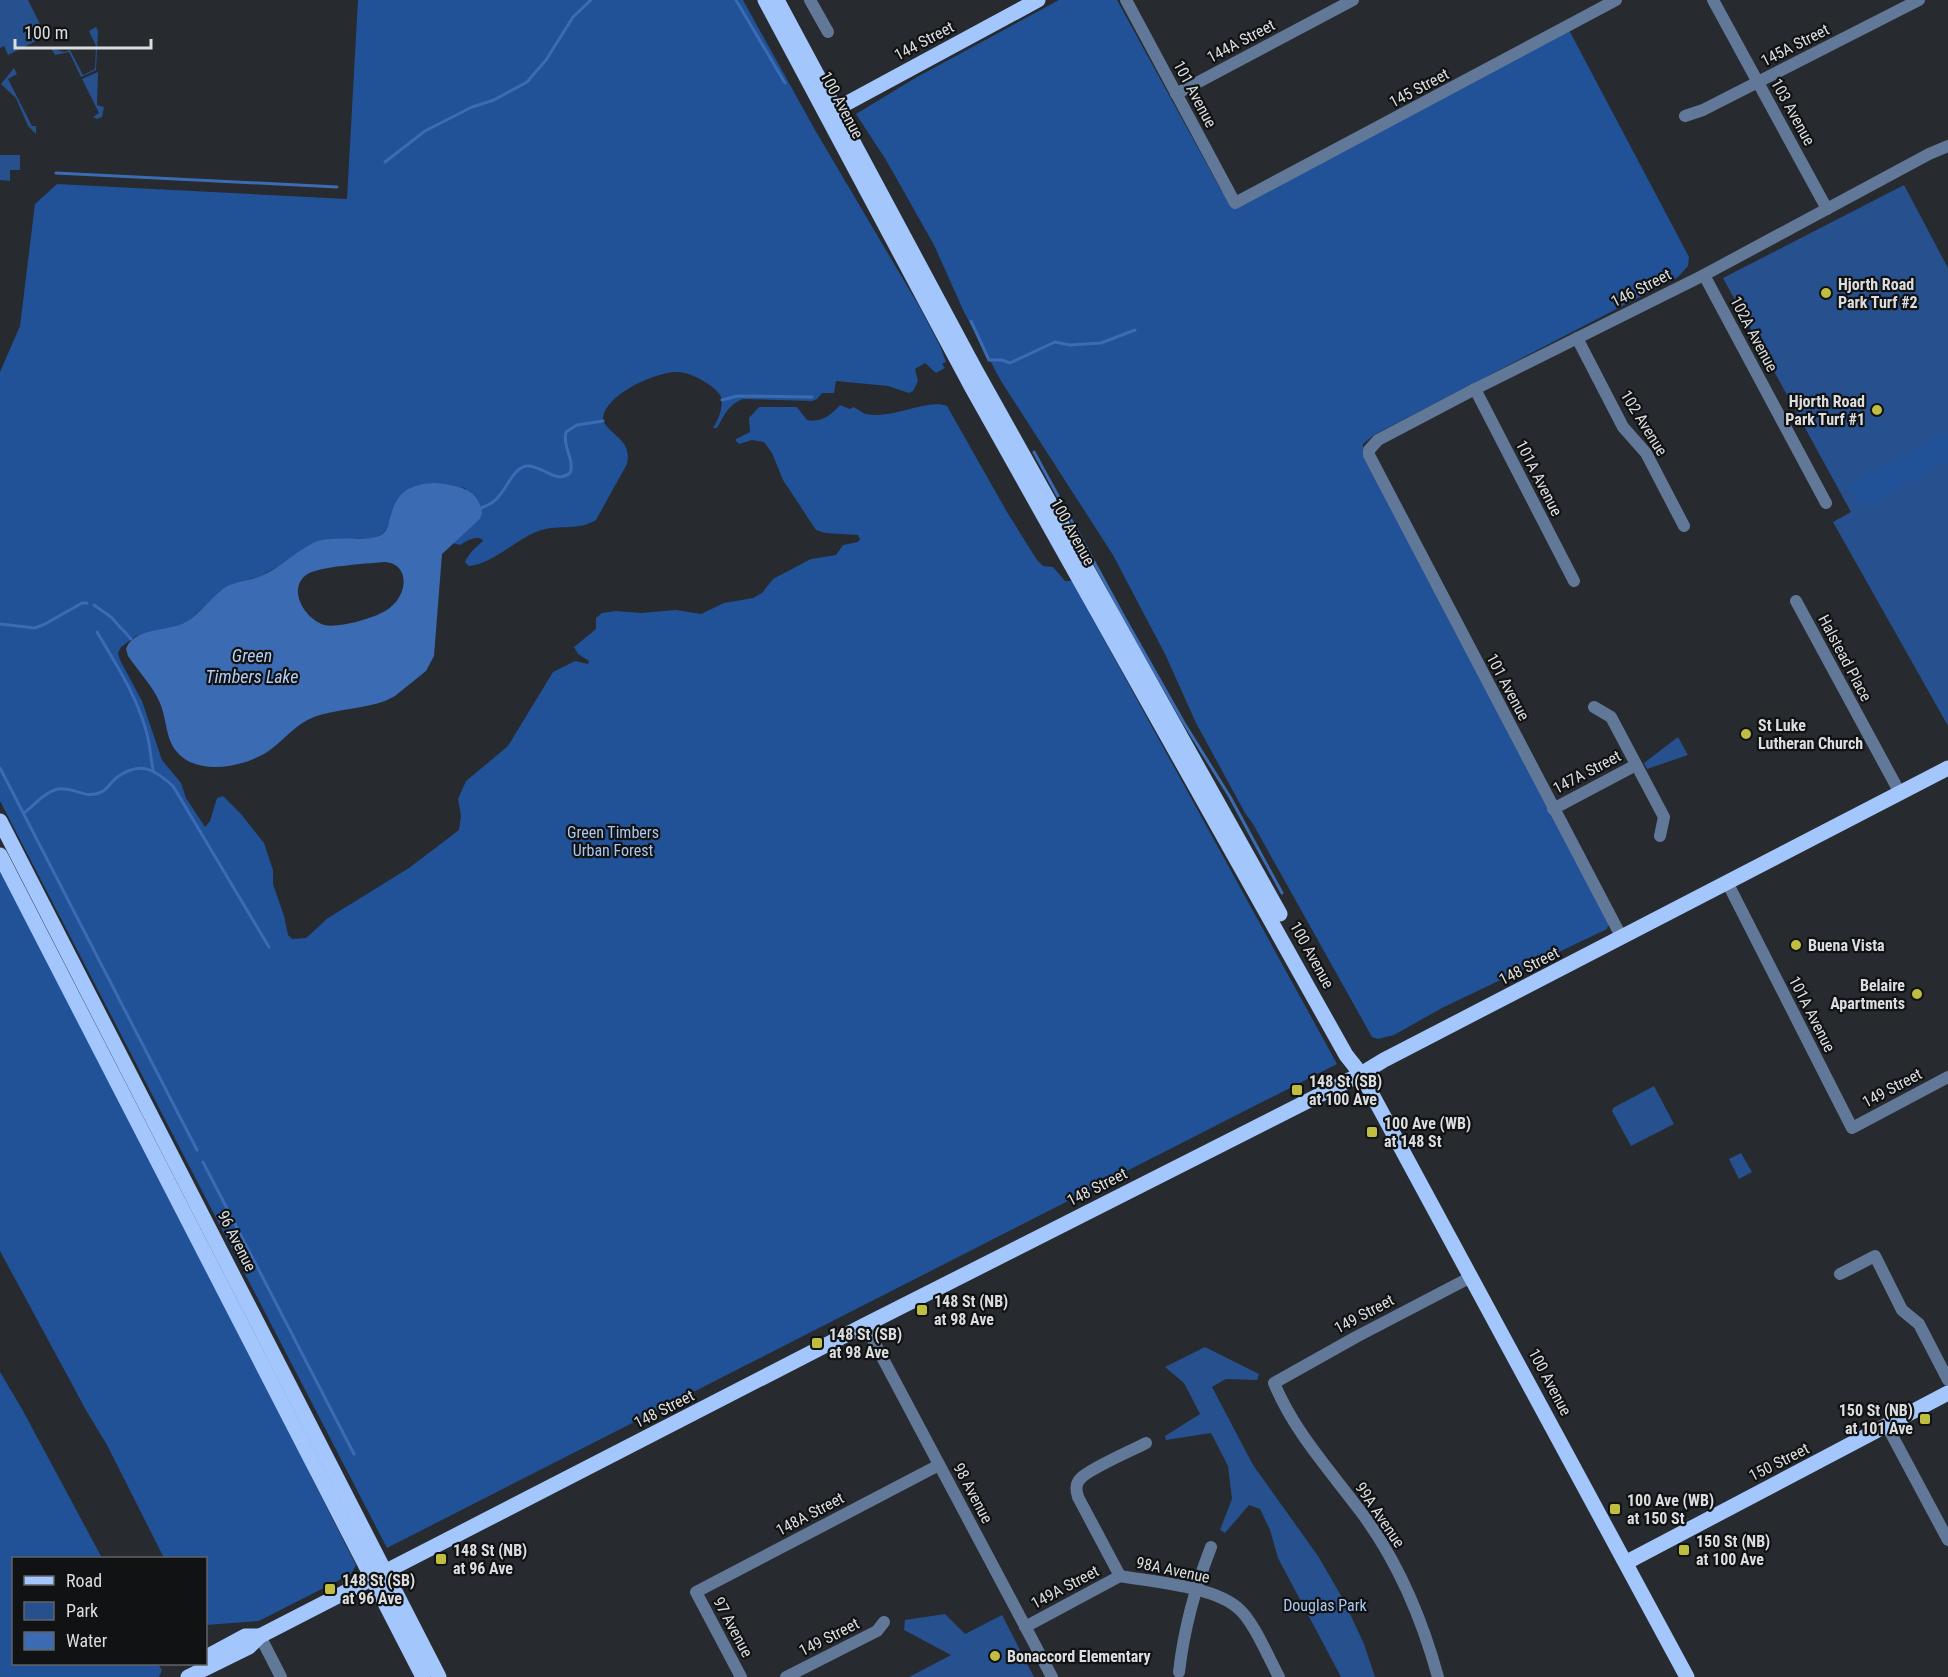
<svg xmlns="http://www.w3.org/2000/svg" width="1948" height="1677" font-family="'Roboto Condensed',sans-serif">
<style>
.green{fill:#26508e}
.forest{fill:#215197}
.water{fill:#3a6bb3;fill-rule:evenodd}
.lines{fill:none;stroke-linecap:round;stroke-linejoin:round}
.stream{stroke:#3a6bb3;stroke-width:3}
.minor{stroke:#627898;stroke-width:12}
.major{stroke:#a3c7fd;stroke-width:15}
.poi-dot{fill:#c0be40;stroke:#111214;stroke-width:2}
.labels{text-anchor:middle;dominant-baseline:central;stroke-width:4.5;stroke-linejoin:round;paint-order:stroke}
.street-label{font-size:16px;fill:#dbdddf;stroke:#111214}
.poi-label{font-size:16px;font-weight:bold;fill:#dbdddf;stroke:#111214;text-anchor:start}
.park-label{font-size:16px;fill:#acc7ee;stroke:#111214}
.water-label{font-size:18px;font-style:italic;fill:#b4cef6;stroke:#111214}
</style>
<rect width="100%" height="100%" fill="#272a2e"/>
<g class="green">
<polygon points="0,0 28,0 46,36 8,55 4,46 0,48"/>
<polygon points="96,27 98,31 96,70 81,77 69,52 55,55 51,48 64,52 70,50 83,75 95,69 96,46 89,31"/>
<polygon points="14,68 17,74 8,79 32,126 36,126 36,134 28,126 16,98 1,84"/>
<polygon points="98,72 97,105 104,107 102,117 97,119 93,117 99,113 82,79"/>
<polygon points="0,155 20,155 20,170 10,170 10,181 0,180"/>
<polygon points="1904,185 1948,268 1948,726 1833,522 1851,512 1723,278"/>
<polygon points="1678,737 1688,755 1647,769 1644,763"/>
<polygon points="1654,1086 1674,1124 1631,1146 1612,1111 1613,1108"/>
<polygon points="1741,1153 1752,1172 1739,1179 1729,1159"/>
<polygon points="1205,1347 1259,1374 1257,1380 1226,1379 1212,1387 1253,1465 1318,1556 1343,1599 1364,1644 1375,1677 1341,1677 1278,1558 1270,1530 1260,1509 1249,1505 1225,1533 1220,1530 1232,1499 1228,1466 1211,1433 1166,1440 1165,1436 1200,1414 1184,1383 1165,1367"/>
<polygon points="945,1614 965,1634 1002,1615 1034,1677 909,1677 951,1655 904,1630 905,1620"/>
</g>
<g class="forest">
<path d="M358 0H743L815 130 919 306 940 346 946 362 942 364 945 368 936 373 925 363 915 369 918 381 913 391 909 393 888 386 836 381 834 393H822L817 399 812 401 743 399C729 404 724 415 717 428H713C718 421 724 406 721 397 718 387 690 372 679 372 657 371 602 395 603 421 614 438 632 441 627 464L596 520C577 532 556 523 536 532 516 540 490 565 469 566L465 562C469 553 475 548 483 541L482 539C474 536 467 541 460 545L453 543 480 519 465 488 435 483 389 522C387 531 383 534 375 538L325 540 261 576 235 584 220 591 189 621 177 627 136 636 121 647 118 653 120 660 142 701 162 760 181 783 186 798 205 827 210 821 217 798 223 796 241 814 264 843 273 870V884L284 916 288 935 292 939 306 938 328 918 409 868 459 830 461 816 458 799 466 781 508 746 553 672 575 661 588 664 589 661 578 654 574 647 596 629V618L602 613 616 611 641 613 676 610 701 614 724 603 753 598 762 593 773 579 811 559 836 555 843 545 858 542 860 539 858 535 825 533 816 530 783 480 772 453 764 442 752 440 739 444 736 441V439L750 432 749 418 759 407H797L807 420C821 423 831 415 840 405L850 409 853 407C858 409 862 413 866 414 890 420 928 398 947 406L1007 512 1037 560 1043 566 1053 567 1065 581H1072L1337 1064 387 1548 0 801V372L20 326 35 204 57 184 347 199Z"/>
<polygon points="1059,0 1117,0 1221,190 1226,197 1231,200 1569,30 1689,257 1688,266 1678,277 1374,435 1363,444 1363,451 1610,921 1607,929 1442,1008 1394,1035 1378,1039 1372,1037 1253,824 1245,813 1196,723 1166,656 1113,555 1001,381 964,312 934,245 886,160 856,114 917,77"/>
<polygon points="1948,431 1948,461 1861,509 1848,485"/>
<polygon points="0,864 281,1411 312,1478 356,1565 351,1574 259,1621 206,1625 206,1558 164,1558 107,1445 87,1412 0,1251"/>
<polygon points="0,1372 22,1409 102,1558 14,1558 14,1664 158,1664 162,1670 159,1677 0,1677"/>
</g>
<path class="water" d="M435 483C456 485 479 488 482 513L480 519 442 554 434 656 426 671 395 696 385 701C362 709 337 709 314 717 296 724 285 739 270 750 246 767 198 777 177 752 165 739 167 717 159 701 152 685 138 671 128 656L126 649C133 627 169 632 186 622 200 614 210 598 224 588 235 581 250 581 263 575 281 567 295 552 313 543 333 534 368 543 381 535 389 530 388 523 391 515 397 491 411 484 435 483ZM383 562C408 562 409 590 393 605 384 614 369 618 356 622 346 624 334 627 324 625 305 619 287 590 306 575 317 566 367 564 383 562Z"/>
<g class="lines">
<g class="stream">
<polyline points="736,0 785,83"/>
<polyline points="385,162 425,131 472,107 494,100 527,82 546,60 573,17 591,0"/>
<polyline points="56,173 337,187"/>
<polyline points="971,321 989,360 1002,360 1010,363 1055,342 1070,345 1101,343 1135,330"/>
<polyline points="722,400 737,396 812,397"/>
<polyline points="1034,452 1124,617 1184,723 1230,797 1282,893"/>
<path d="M481 508C486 506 491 504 494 501 506 493 511 469 526 466 542 464 555 485 570 473 575 459 562 447 566 432L577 425 603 421"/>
<polyline points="94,605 111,617 131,639"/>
<polyline points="0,624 35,628 45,624 82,603 87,603"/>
<path d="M97 632C117 666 139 699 148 738 150 748 151 759 153 770"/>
<polyline points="0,768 197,1150"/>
<path d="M24 813C34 805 45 792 58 789 72 786 85 799 99 793 107 791 110 783 116 778 140 760 154 769 173 786L269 947"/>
<polyline points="203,1162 354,1454"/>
</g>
<g class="minor">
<polyline points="810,0 828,32"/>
<polyline points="1126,0 1235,203 1616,0"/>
<polyline points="1713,0 1827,209"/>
<polyline points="1176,94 1353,0"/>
<polyline points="1685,116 1703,110 1919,0"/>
<polyline points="1704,275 1826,503"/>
<polyline points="1577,338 1623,427 1646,453 1684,526"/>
<polyline points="1475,389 1574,581"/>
<polyline points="1796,601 1900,793"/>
<polyline points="1594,707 1611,717 1664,817 1660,836"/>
<polyline points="1553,809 1636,765"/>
<polyline points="1727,882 1852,1128 1948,1077"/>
<polyline points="1622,938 1369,455 1369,450 1378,440 1475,389 1704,275 1929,154 1948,146"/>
<polyline points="1840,1274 1875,1256 1902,1310 1919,1324 1948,1380"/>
<polyline points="865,1325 1052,1677"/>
<polyline points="1887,1426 1948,1540"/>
<path d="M1120 1576C1153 1582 1214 1586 1239 1609 1254 1622 1269 1659 1279 1677"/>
<path d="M1120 1576 1078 1497C1076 1490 1075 1484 1081 1478 1091 1468 1131 1451 1146 1443"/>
<polyline points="1025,1627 1120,1576"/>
<polyline points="260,1636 281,1677"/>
<path d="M1179 1672C1184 1628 1195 1588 1211 1547"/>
<polyline points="741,1677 696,1592 939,1465"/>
<polyline points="786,1677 877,1631 884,1622"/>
<path d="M1438 1677C1422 1619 1397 1560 1361 1512 1329 1469 1295 1433 1274 1383L1356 1337 1471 1277"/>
</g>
<g class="major">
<polyline points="765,0 972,388 1346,1055 1361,1074 1687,1677"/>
<polyline points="777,0 975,369 1280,914"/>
<polyline points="827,114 1038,0"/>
<polyline points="0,821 439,1677"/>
<polyline points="0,855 423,1677"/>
<polyline points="1627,1562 1948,1393"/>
<polyline points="206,1657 245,1636 260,1636"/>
<polyline points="188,1677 249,1647 260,1636 865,1325 1361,1074 1384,1060 1948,768"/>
</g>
</g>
<g class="poi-dot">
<circle cx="1826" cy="293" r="6"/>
<circle cx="1877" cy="410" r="6"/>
<circle cx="1746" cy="734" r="6"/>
<circle cx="1796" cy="945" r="6"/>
<circle cx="1917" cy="994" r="6"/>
<rect x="1291" y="1084" width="12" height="12" rx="3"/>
<rect x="1366" y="1126" width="12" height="12" rx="3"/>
<rect x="916" y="1304" width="12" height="12" rx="3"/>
<rect x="811" y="1337" width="12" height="12" rx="3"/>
<rect x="1919" y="1413" width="12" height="12" rx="3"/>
<rect x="1609" y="1503" width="12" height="12" rx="3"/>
<rect x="1678" y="1544" width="12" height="12" rx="3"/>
<rect x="435" y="1553" width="12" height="12" rx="3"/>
<rect x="324" y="1583" width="12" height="12" rx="3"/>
<circle cx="995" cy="1656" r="6"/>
</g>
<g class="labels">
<g class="street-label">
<text transform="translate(924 41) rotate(-28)">144 Street</text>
<text transform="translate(1241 41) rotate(-28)">144A Street</text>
<text transform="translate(1795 45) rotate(-27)">145A Street</text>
<text transform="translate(1419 88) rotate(-28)">145 Street</text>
<text transform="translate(1195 94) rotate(62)">101 Avenue</text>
<text transform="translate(842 105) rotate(62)">100 Avenue</text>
<text transform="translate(1793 112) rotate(61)">103 Avenue</text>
<text transform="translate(1641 288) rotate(-27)">146 Street</text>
<text transform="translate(1754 334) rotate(62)">102A Avenue</text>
<text transform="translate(1644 423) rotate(58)">102 Avenue</text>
<text transform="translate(1539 478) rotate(63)">101A Avenue</text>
<text transform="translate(1073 532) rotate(61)">100 Avenue</text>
<text transform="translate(1845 658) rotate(62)">Halstead Place</text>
<text transform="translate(1508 687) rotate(62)">101 Avenue</text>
<text transform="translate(1587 772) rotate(-28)">147A Street</text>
<text transform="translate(1312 955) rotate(61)">100 Avenue</text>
<text transform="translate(1529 966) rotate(-27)">148 Street</text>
<text transform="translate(1812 1014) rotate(63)">101A Avenue</text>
<text transform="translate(1892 1088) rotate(-28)">149 Street</text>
<text transform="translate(1097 1187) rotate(-27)">148 Street</text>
<text transform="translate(237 1241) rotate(63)">96 Avenue</text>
<text transform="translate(1364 1314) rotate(-28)">149 Street</text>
<text transform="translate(1550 1382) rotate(62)">100 Avenue</text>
<text transform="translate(664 1409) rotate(-27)">148 Street</text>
<text transform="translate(1779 1462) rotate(-27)">150 Street</text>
<text transform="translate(973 1493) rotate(62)">98 Avenue</text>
<text transform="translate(810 1514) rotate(-28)">148A Street</text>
<text transform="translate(1380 1515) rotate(56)">99A Avenue</text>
<text transform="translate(1173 1570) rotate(12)">98A Avenue</text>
<text transform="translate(1065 1587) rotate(-28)">149A Street</text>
<text transform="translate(733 1627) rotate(62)">97 Avenue</text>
<text transform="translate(829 1637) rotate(-27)">149 Street</text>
</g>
<g class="poi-label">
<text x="1838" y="284">Hjorth Road<tspan x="1838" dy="18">Park Turf #2</tspan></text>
<text x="1865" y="401" text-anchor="end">Hjorth Road<tspan x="1865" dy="18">Park Turf #1</tspan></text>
<text x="1758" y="725">St Luke<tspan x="1758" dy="18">Lutheran Church</tspan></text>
<text x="1808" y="945">Buena Vista</text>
<text x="1905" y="985" text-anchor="end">Belaire<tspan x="1905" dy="18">Apartments</tspan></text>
<text x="1309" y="1081">148 St (SB)<tspan x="1309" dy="18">at 100 Ave</tspan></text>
<text x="1384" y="1123">100 Ave (WB)<tspan x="1384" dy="18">at 148 St</tspan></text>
<text x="934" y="1301">148 St (NB)<tspan x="934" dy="18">at 98 Ave</tspan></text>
<text x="829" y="1334">148 St (SB)<tspan x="829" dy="18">at 98 Ave</tspan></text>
<text x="1913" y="1410" text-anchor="end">150 St (NB)<tspan x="1913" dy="18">at 101 Ave</tspan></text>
<text x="1627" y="1500">100 Ave (WB)<tspan x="1627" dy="18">at 150 St</tspan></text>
<text x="1696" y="1541">150 St (NB)<tspan x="1696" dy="18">at 100 Ave</tspan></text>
<text x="453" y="1550">148 St (NB)<tspan x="453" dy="18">at 96 Ave</tspan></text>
<text x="342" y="1580">148 St (SB)<tspan x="342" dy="18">at 96 Ave</tspan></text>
<text x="1007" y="1656">Bonaccord Elementary</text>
</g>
<g class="park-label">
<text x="613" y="832">Green Timbers<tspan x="613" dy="18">Urban Forest</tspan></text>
<text x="1325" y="1605">Douglas Park</text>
</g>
<g class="water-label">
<text x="252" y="655">Green<tspan x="252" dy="21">Timbers Lake</tspan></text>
</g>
</g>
<rect x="12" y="1557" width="195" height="108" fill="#111214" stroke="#626365" stroke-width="1.5"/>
<rect x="24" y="1576" width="30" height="9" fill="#a3c7fd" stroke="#626365" stroke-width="1.5"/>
<text x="66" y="1587" font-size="18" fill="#dbdddf">Road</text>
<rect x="24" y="1602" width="30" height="18" fill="#26508e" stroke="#626365" stroke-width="1.5"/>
<text x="66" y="1617" font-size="18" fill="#dbdddf">Park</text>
<rect x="24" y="1632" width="30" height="18" fill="#3a6bb3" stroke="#626365" stroke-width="1.5"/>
<text x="66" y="1647" font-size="18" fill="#dbdddf">Water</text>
<path d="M15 39v9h136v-9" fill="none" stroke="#dbdddf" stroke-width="3"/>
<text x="24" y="39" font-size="18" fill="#dbdddf" stroke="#111214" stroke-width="4.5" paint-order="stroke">100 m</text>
</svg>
